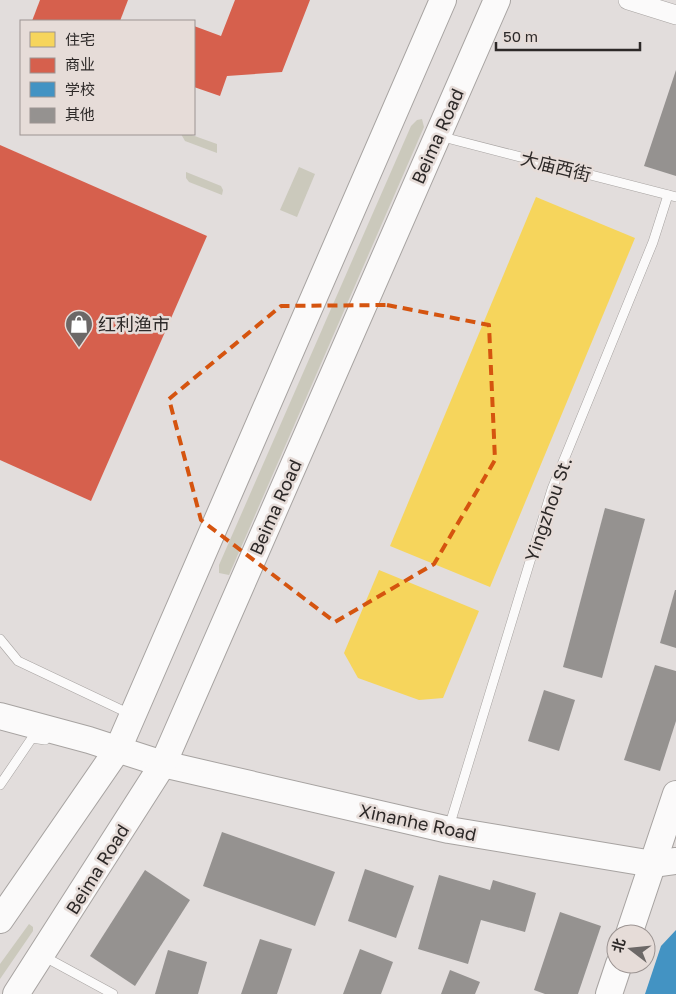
<svg xmlns="http://www.w3.org/2000/svg" width="676" height="994" font-family="'Golos Text','Noto Sans SC',sans-serif">
<style>
.green{fill:#cbc9bc}
.homes{fill:#f6d55c}
.shops{fill:#d6604d}
.schools{fill:#4393c3}
.building{fill:#959290}
.lines{fill:none;stroke-linecap:round;stroke-linejoin:round}
.lane-casing{stroke:#a7a3a1;stroke-width:10}
.street-casing{stroke:#a7a3a1;stroke-width:20}
.secondary-casing{stroke:#a7a3a1;stroke-width:28}
.lane{stroke:#fbfafa;stroke-width:9}
.street{stroke:#fbfafa;stroke-width:19}
.secondary{stroke:#fbfafa;stroke-width:26}
.marked{fill:none;stroke:#d5540f;stroke-width:4;stroke-dasharray:10 6;stroke-linejoin:round}
.labels{text-anchor:middle;dominant-baseline:central;stroke-width:5;stroke-linejoin:round;paint-order:stroke}
.street-label{font-size:18px;fill:#2d2928;stroke:#e6dcd8}
.poi-label{font-size:18px;fill:#2d2928;stroke:#e6dcd8;text-anchor:start}
</style>
<rect width="100%" height="100%" fill="#e2dddc"/>
<g class="green">
<polygon points="422,119 424,127 229,575 219,573 219,565 411,126 417,120"/>
<polygon points="181,134 189,134 217,144 217,153 185,141"/>
<polygon points="299,167 315,174 297,217 280,210"/>
<polygon points="186,172 221,186 223,190 222,195 189,182 186,178"/>
<polygon points="29,924 33,927 33,931 0,979 0,964"/>
</g>
<g class="homes">
<polygon points="536,197 635,238 490,587 390,546"/>
<polygon points="379,570 479,611 443,698 419,700 358,678 344,653"/>
</g>
<g class="shops">
<polygon points="40,0 128,0 120,21 32,21"/>
<polygon points="235,0 310,0 282,72 227,76 220,96 194,87 194,26 221,36"/>
<polygon points="0,145 207,236 91,501 0,460"/>
</g>
<polygon class="schools" points="676,930 676,994 645,994 661,946"/>
<g class="building">
<polygon points="676,70 676,176 644,166"/>
<polygon points="605,508 645,519 602,678 563,667"/>
<polygon points="675,590 676,590 676,648 660,643"/>
<polygon points="655,665 676,671 676,721 660,771 624,760"/>
<polygon points="544,690 575,700 559,751 528,741"/>
<polygon points="222,832 335,872 315,926 203,886"/>
<polygon points="365,869 414,886 396,938 348,921"/>
<polygon points="145,870 190,900 135,986 90,956"/>
<polygon points="439,875 490,890 493,880 536,893 525,932 481,920 468,964 418,949"/>
<polygon points="560,912 601,926 578,994 545,994 534,990"/>
<polygon points="260,939 292,949 277,994 241,994"/>
<polygon points="360,949 393,962 381,994 343,994"/>
<polygon points="168,950 207,962 198,994 155,994"/>
<polygon points="450,970 480,982 475,994 441,994"/>
</g>
<g class="lines">
<g class="lane-casing">
<g id="lane">
<polyline points="439,136 676,197"/>
<polyline points="0,639 18,661 130,714"/>
<polyline points="0,785 32,738 45,740"/>
<polyline points="449,827 552,489 653,242 668,195"/>
<polyline points="43,956 113,994"/>
</g>
</g>
<g class="street-casing">
<polyline id="street" points="628,0 676,15"/>
</g>
<g class="secondary-casing">
<g id="secondary">
<polyline points="0,716 89,740 163,764 449,830 653,864 676,861"/>
<polyline points="0,920 118,749 443,0"/>
<polyline points="629,934 676,794"/>
<polyline points="16,994 163,764 497,0"/>
<polyline points="609,994 619,964"/>
</g>
</g>
<use href="#lane" class="lane"/>
<use href="#street" class="street"/>
<use href="#secondary" class="secondary"/>
</g>
<path class="marked" d="M387 305 489 325 495 460 434 564 335 622 201 520 169 399 281 306Z"/>
<defs>
<g id="shop-pin" transform="scale(1.4375)"><path d="M0 17L-7.5 6A9.5 9.5 0 1 1 7.5 6Z" fill="#6c6867" stroke="#e6dcd8"/><path d="M-5-2.5h2.3a2.7 3.5 0 0 1 5.4 0H5L5.5 6h-11ZM-1.5-2.5h3a1.5 2.3 0 0 0-3 0Z" fill="#fff"/></g>
</defs>
<g fill-rule="evenodd">
<use href="#shop-pin" x="79" y="324"/>
</g>
<g class="labels">
<g class="street-label">
<text transform="translate(437 136) rotate(-66)">Beima Road</text>
<text transform="translate(556 166) rotate(14)">大庙西街</text>
<text transform="translate(275 507) rotate(-66)">Beima Road</text>
<text transform="translate(548 509) rotate(-71)">Yingzhou St.</text>
<text transform="translate(418 822) rotate(12)">Xinanhe Road</text>
<text transform="translate(97 869) rotate(-58)">Beima Road</text>
</g>
<g class="poi-label">
<text x="98" y="324">红利渔市</text>
</g>
</g>
<rect x="20" y="20" width="175" height="115" fill="#e6dcd8" stroke="#9c9492"/>
<rect x="30" y="32" width="25" height="15" fill="#f6d55c" stroke="#9c9492"/>
<text x="65" y="45" font-size="15" fill="#2d2928">住宅</text>
<rect x="30" y="58" width="25" height="15" fill="#d6604d" stroke="#9c9492"/>
<text x="65" y="70" font-size="15" fill="#2d2928">商业</text>
<rect x="30" y="82" width="25" height="15" fill="#4393c3" stroke="#9c9492"/>
<text x="65" y="95" font-size="15" fill="#2d2928">学校</text>
<rect x="30" y="108" width="25" height="15" fill="#959290" stroke="#9c9492"/>
<text x="65" y="120" font-size="15" fill="#2d2928">其他</text>
<g transform="translate(631 949) rotate(286)"><circle r="24" fill="#e6dcd8" stroke="#9c9492"/>
<path d="M0-4L9 19L0 12L-9 19Z" fill="#6c6867"/>
<text y="-8" font-size="14" font-weight="bold" text-anchor="middle" fill="#2d2928">北</text>
</g>
<path d="M496 42v8h144v-8" fill="none" stroke="#2d2928" stroke-width="2.5"/>
<text x="503" y="42" font-size="15" fill="#2d2928" stroke="#e6dcd8" stroke-width="4" paint-order="stroke">50 m</text>
</svg>
